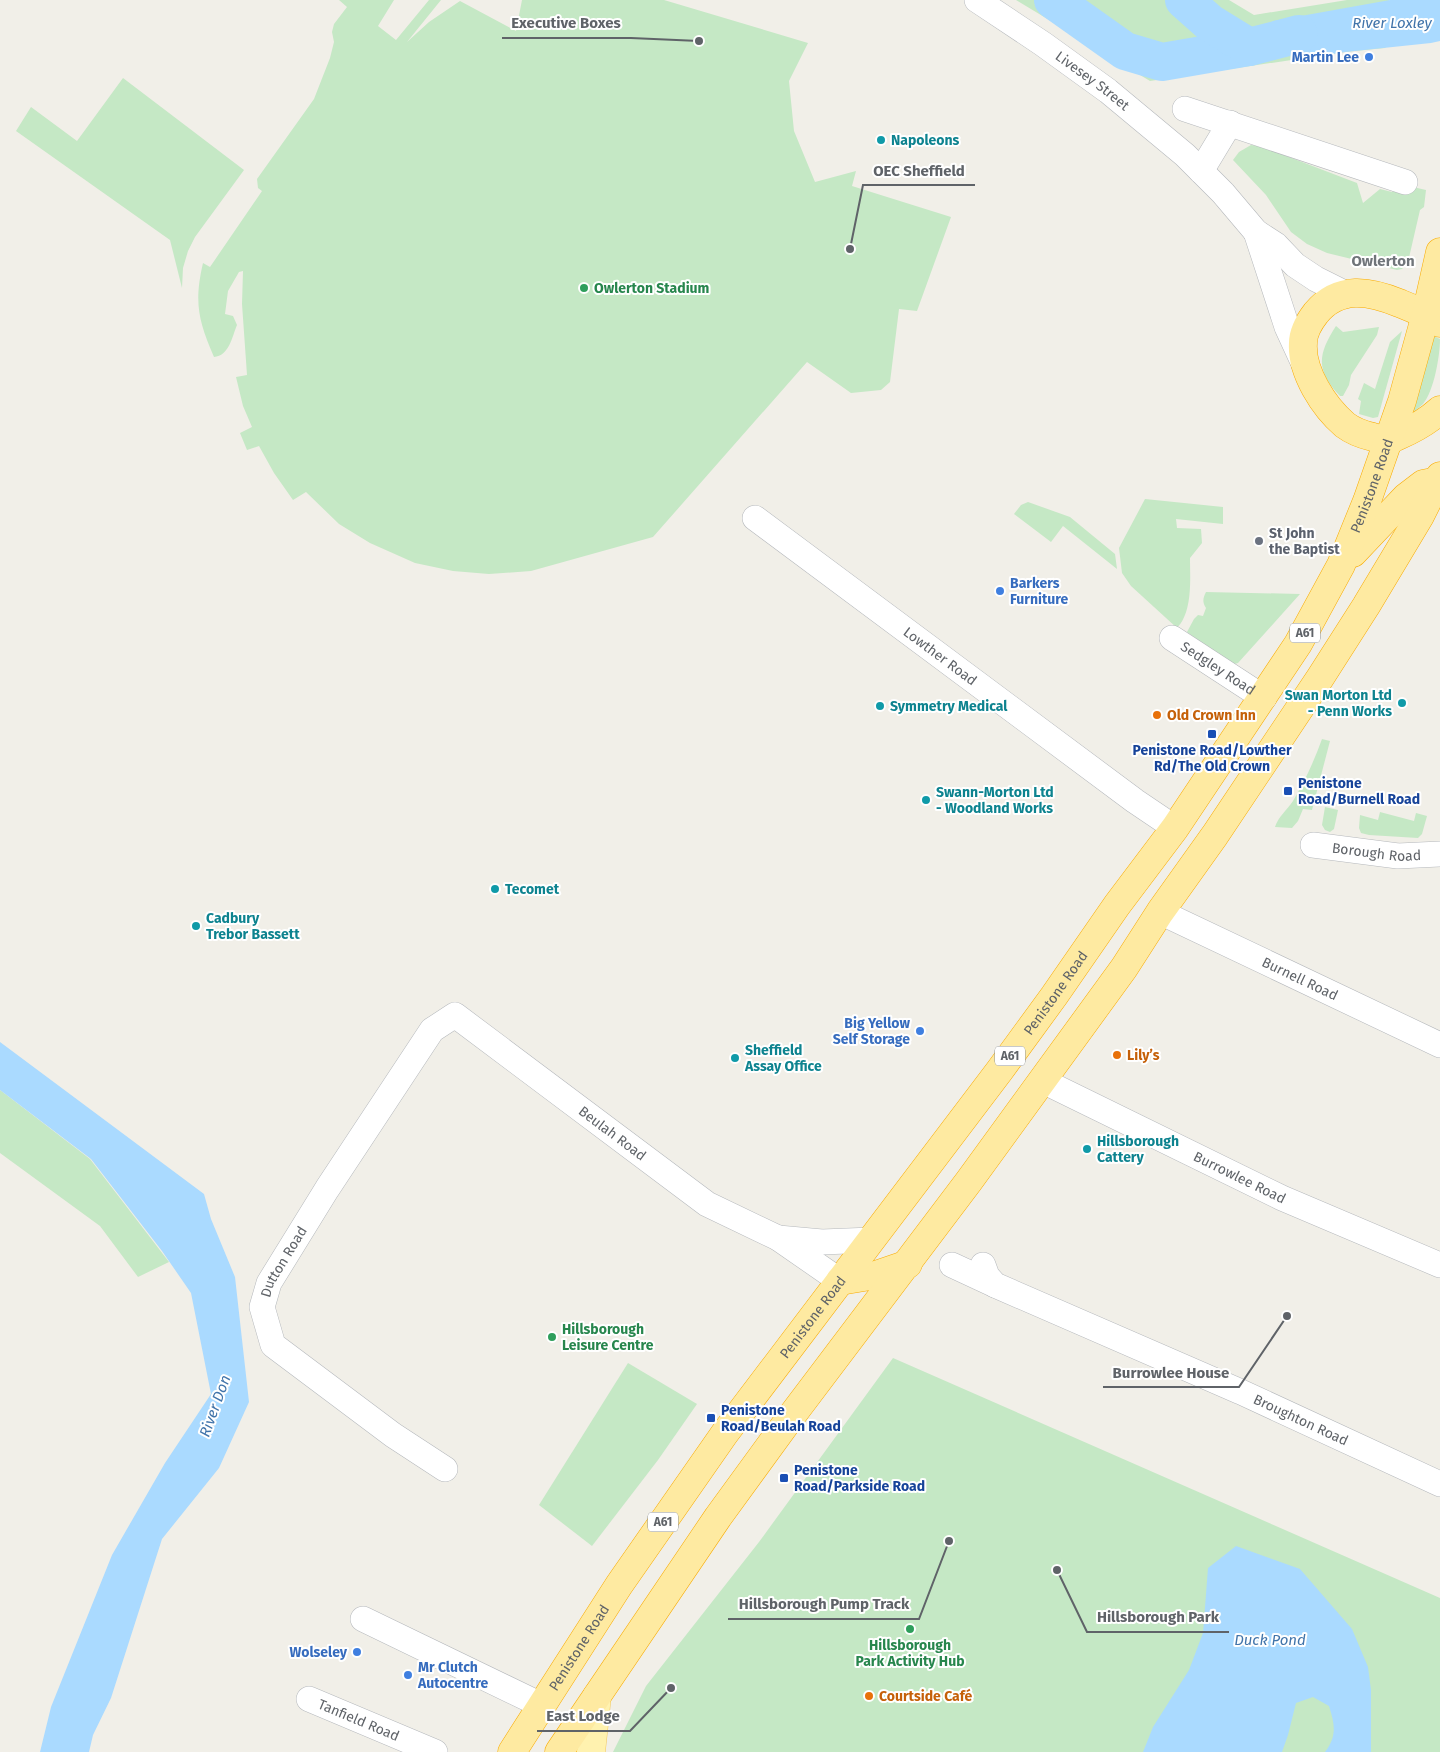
<svg xmlns="http://www.w3.org/2000/svg" width="1440" height="1752" font-family="'Fira Sans',sans-serif">
<style>
.green{fill:#c5e8c5}
.water{fill:#aadaff}
.lines{fill:none;stroke-linecap:round;stroke-linejoin:round}
.river{stroke:#aadaff;stroke-width:38}
.minor-casing{stroke:#b5b8bc;stroke-width:26}
.primary-casing{stroke:#f2c960;stroke-width:29}
.trunk-casing{stroke:#f9ab00;stroke-width:29}
.minor{stroke:#fff;stroke-width:25}
.primary{stroke:#fff2af;stroke-width:28}
.trunk{stroke:#feeaa1;stroke-width:28}
.shop-dot{fill:#3f7fe0;stroke:#fff;stroke-width:2}
.culture-dot{fill:#0f9aa8;stroke:#fff;stroke-width:2}
.leisure-dot{fill:#2e9e5b;stroke:#fff;stroke-width:2}
.worship-dot{fill:#6b7280;stroke:#fff;stroke-width:2}
.food-dot{fill:#e8710a;stroke:#fff;stroke-width:2}
.transit-dot{fill:#1a4fb4;stroke:#fff;stroke-width:2}
.labels{text-anchor:middle;dominant-baseline:central;stroke-width:4;stroke-linejoin:round;paint-order:stroke}
.shield{fill:#fff;stroke:#8f9295;stroke-width:1}
.shield-label{font-size:12px;font-weight:bold;fill:#5f6368}
.shop-label{font-size:14px;font-weight:bold;fill:#366cbe;stroke:#fff;text-anchor:end}
.street-label{font-size:14px;fill:#5f6368;stroke:#fff}
.culture-label{font-size:14px;font-weight:bold;fill:#0d838f;stroke:#fff;text-anchor:start}
.leisure-label{font-size:14px;font-weight:bold;fill:#27864d;stroke:#fff;text-anchor:start}
.worship-label{font-size:14px;font-weight:bold;fill:#5b616d;stroke:#fff;text-anchor:start}
.food-label{font-size:14px;font-weight:bold;fill:#c56008;stroke:#fff;text-anchor:start}
.transit-label{font-size:14px;font-weight:bold;fill:#164399;stroke:#fff;text-anchor:start}
.water-label{font-size:15px;font-style:italic;fill:#4174aa;stroke:#fff}
.neighbourhood-label{font-size:15px;font-weight:bold;fill:#70757a;stroke:#fff}
.leader{fill:none;stroke:#5f6368;stroke-width:2}
.callout-dot{fill:#5f6368;stroke:#fff;stroke-width:2}
.callout-label{font-size:15px;text-anchor:middle;font-weight:bold;fill:#5f6368;stroke:#fff;stroke-width:4;stroke-linejoin:round;paint-order:stroke}
</style>
<rect width="100%" height="100%" fill="#f1efe8"/>
<g class="green">
<path d="M339 0H394L378 26 396 40 429 0H441L407 42 429 22 460 1 516 31 522 0H664L808 43 789 81 794 131 815 182 856 171 852 186 951 217 917 311 899 309 890 382 881 390 851 393 807 362 653 537 531 571 489 574 453 571 415 563 370 543 339 524 306 492 293 500 274 473 259 446 247 450 240 433 252 427 243 406 236 377 247 375 242 304 243 271 239 272 228 291 225 314 233 316 237 325C232 337 229 356 214 357 198 320 194 302 203 263L210 267 262 191 258 188 257 179 314 99 330 58 334 42 332 32 334 24 347 7Z"/>
<polygon points="1016,0 1229,0 1254,15 1347,0 1389,0 1405,28 1385,48 1345,52 1150,81"/>
<polygon points="123,78 244,170 195,237 188,251 183,268 182,288 170,240 16,131 31,107 77,141"/>
<polygon points="1251,145 1260,146 1357,183 1363,203 1380,189 1392,192 1400,184 1426,190 1424,207 1420,210 1408,262 1402,269 1397,270 1327,253 1307,244 1291,232 1266,195 1233,160 1239,152"/>
<path d="M1336 326 1343 332 1379 327 1377 335 1351 375 1349 385 1343 396H1340C1315 370 1318 354 1336 326Z"/>
<polygon points="1402,331 1378,417 1373,418 1359,414 1361,401 1358,399 1364,383 1375,389 1390,342"/>
<path d="M1433 336 1440 339C1440 356 1434 391 1423 404 1419 408 1414 411 1410 414Z"/>
<path d="M1145 499 1223 507V524L1176 519 1177 528 1201 529 1202 543 1190 558C1190 578 1193 612 1177 628L1131 586 1122 573 1119 548Z"/>
<polygon points="1028,502 1070,517 1115,554 1117,569 1063,526 1051,542 1014,514 1021,505"/>
<path d="M1206 592 1300 594 1238 663 1231 665 1187 632 1194 619 1198 615 1203 616 1206 608C1202 602 1203 598 1206 592Z"/>
<path d="M1322 739 1330 741 1312 810 1303 809 1298 821 1292 828 1275 827C1278 817 1287 810 1293 801 1305 781 1314 761 1322 739Z"/>
<polygon points="1325,807 1338,810 1334,829 1330,832 1325,830 1322,825"/>
<polygon points="1380,812 1414,821 1416,813 1427,816 1422,834 1418,838 1369,835 1361,833 1359,828 1360,815 1378,820"/>
<polygon points="0,1090 90,1159 169,1262 138,1277 100,1226 0,1153"/>
<polygon points="893,1358 1440,1598 1440,1752 613,1752 646,1686 759,1542"/>
<polygon points="628,1363 697,1404 658,1460 592,1546 539,1505"/>
</g>
<g class="water">
<polygon points="1390,0 1440,0 1440,41 1431,43 1345,52 1313,57 1249,47 1273,21"/>
<polygon points="0,1042 204,1194 211,1219 235,1277 249,1402 219,1468 162,1539 111,1698 93,1735 89,1752 40,1752 51,1707 112,1555 165,1463 211,1394 191,1293 162,1251 91,1159 0,1090"/>
<path d="M1236 1546 1300 1569 1352 1629 1368 1667 1371 1690V1752H1325C1337 1736 1335 1725 1329 1706L1313 1697 1296 1703 1288 1735 1282 1752H1143L1153 1727 1189 1670 1203 1633 1208 1568Z"/>
</g>
<g class="lines">
<g class="river">
<polyline points="1053,0 1125,51 1162,62 1249,47"/>
<polyline points="1184,0 1210,23 1249,47 1299,34"/>
</g>
<g class="minor-casing">
<g id="minor">
<path id="s1" d="M977 0 1043 44 1108 91 1185 155 1223 193 1256 232 1276 245 1295 265 1316 279 1346 294"/>
<polyline points="1185,109 1405,182"/>
<polyline points="1201,171 1230,123"/>
<polyline points="1256,232 1287,327 1304,364"/>
<path id="s2" d="M755 518 1135 801 1175 828"/>
<path id="s3" d="M1172 638 1264 698"/>
<path id="s4" d="M1313 845 1398 856 1440 854"/>
<path id="s5" d="M1160 912 1440 1045"/>
<path id="s6" d="M1043 1081 1282 1198 1440 1265"/>
<polyline points="778,1238 822,1242 872,1240"/>
<polyline points="952,1265 995,1285"/>
<path id="s7" d="M983 1265 987 1276 995 1285 1241 1392 1440 1484"/>
<path id="s8" d="M445 1469 393 1435 273 1345 262 1307 269 1283 327 1189 432 1030 455 1015 707 1204 778 1238 840 1281"/>
<polyline points="363,1619 541,1705"/>
<path id="s9" d="M309 1699 435 1752"/>
</g>
</g>
<g class="primary-casing">
<polyline id="primary" points="591,1752 597,1696"/>
</g>
<g class="trunk-casing">
<g id="trunk">
<path d="M1440 323C1427 314 1414 309 1399 303 1370 291 1339 285 1316 313 1309 322 1303 332 1303 343 1301 372 1324 407 1345 425 1353 431 1364 435 1373 437 1377 438 1384 441 1388 440 1391 440 1395 437 1398 436 1414 429 1427 422 1440 410"/>
<polyline points="1353,553 1406,497 1423,484 1438,481"/>
<polyline points="840,1281 876,1275 908,1264"/>
<path id="s10" d="M512 1752 619 1585 725 1433 1000 1070 1054 996 1117 905 1175 828 1298 644 1341 565 1367 501 1402 401 1426 314 1440 252"/>
<polyline points="559,1752 718,1517 793,1414 969,1181 1124,968 1160,912 1215,835 1320,678 1366,606 1420,516 1440,476"/>
</g>
</g>
<use href="#minor" class="minor"/>
<use href="#primary" class="primary"/>
<use href="#trunk" class="trunk"/>
</g>
<g class="shop-dot">
<circle cx="1369" cy="57" r="5"/>
<circle cx="1000" cy="591" r="5"/>
<circle cx="920" cy="1031" r="5"/>
<circle cx="357" cy="1652" r="5"/>
<circle cx="408" cy="1675" r="5"/>
</g>
<g class="culture-dot">
<circle cx="881" cy="140" r="5"/>
<circle cx="1402" cy="703" r="5"/>
<circle cx="880" cy="706" r="5"/>
<circle cx="926" cy="800" r="5"/>
<circle cx="495" cy="889" r="5"/>
<circle cx="196" cy="926" r="5"/>
<circle cx="735" cy="1058" r="5"/>
<circle cx="1087" cy="1149" r="5"/>
</g>
<g class="leisure-dot">
<circle cx="584" cy="288" r="5"/>
<circle cx="552" cy="1337" r="5"/>
<circle cx="910" cy="1629" r="5"/>
</g>
<circle class="worship-dot" cx="1259" cy="541" r="5"/>
<g class="food-dot">
<circle cx="1157" cy="715" r="5"/>
<circle cx="1117" cy="1055" r="5"/>
<circle cx="869" cy="1696" r="5"/>
</g>
<g class="transit-dot">
<rect x="1207" y="729" width="10" height="10" rx="2.5"/>
<rect x="1283" y="786" width="10" height="10" rx="2.5"/>
<rect x="706" y="1413" width="10" height="10" rx="2.5"/>
<rect x="779" y="1473" width="10" height="10" rx="2.5"/>
</g>
<g class="labels">
<g class="shield">
<rect x="1290" y="623.5" width="30" height="19" rx="4"/>
<rect x="995" y="1046.5" width="30" height="19" rx="4"/>
<rect x="648" y="1512.5" width="30" height="19" rx="4"/>
</g>
<g class="shield-label">
<text x="1305" y="633">A61</text>
<text x="1010" y="1056">A61</text>
<text x="663" y="1522">A61</text>
</g>
<g class="shop-label">
<text x="1359" y="57">Martin Lee</text>
<text x="1010" y="583" text-anchor="start">Barkers<tspan x="1010" dy="16">Furniture</tspan></text>
<text x="910" y="1023">Big Yellow<tspan x="910" dy="16">Self Storage</tspan></text>
<text x="347" y="1652">Wolseley</text>
<text x="418" y="1667" text-anchor="start">Mr Clutch<tspan x="418" dy="16">Autocentre</tspan></text>
</g>
<g class="street-label">
<text stroke="none"><textPath href="#s1" startOffset="141">Livesey Street</textPath></text>
<text stroke="none"><textPath href="#s10" startOffset="1534">Penistone Road</textPath></text>
<text stroke="none"><textPath href="#s2" startOffset="231">Lowther Road</textPath></text>
<text stroke="none"><textPath href="#s3" startOffset="55">Sedgley Road</textPath></text>
<text stroke="none"><textPath href="#s4" startOffset="64">Borough Road</textPath></text>
<text stroke="none"><textPath href="#s5" startOffset="155">Burnell Road</textPath></text>
<text stroke="none"><textPath href="#s10" startOffset="934">Penistone Road</textPath></text>
<text stroke="none"><textPath href="#s8" startOffset="802">Beulah Road</textPath></text>
<text stroke="none"><textPath href="#s6" startOffset="219">Burrowlee Road</textPath></text>
<text stroke="none"><textPath href="#s8" startOffset="302">Dutton Road</textPath></text>
<text stroke="none"><textPath href="#s10" startOffset="529">Penistone Road</textPath></text>
<text stroke="none"><textPath href="#s7" startOffset="358">Broughton Road</textPath></text>
<text stroke="none"><textPath href="#s10" startOffset="124">Penistone Road</textPath></text>
<text stroke="none"><textPath href="#s9" startOffset="54">Tanfield Road</textPath></text>
</g>
<g class="culture-label">
<text x="891" y="140">Napoleons</text>
<text x="1392" y="695" text-anchor="end">Swan Morton Ltd<tspan x="1392" dy="16">- Penn Works</tspan></text>
<text x="890" y="706">Symmetry Medical</text>
<text x="936" y="792">Swann-Morton Ltd<tspan x="936" dy="16">- Woodland Works</tspan></text>
<text x="505" y="889">Tecomet</text>
<text x="206" y="918">Cadbury<tspan x="206" dy="16">Trebor Bassett</tspan></text>
<text x="745" y="1050">Sheffield<tspan x="745" dy="16">Assay Office</tspan></text>
<text x="1097" y="1141">Hillsborough<tspan x="1097" dy="16">Cattery</tspan></text>
</g>
<g class="leisure-label">
<text x="594" y="288">Owlerton Stadium</text>
<text x="562" y="1329">Hillsborough<tspan x="562" dy="16">Leisure Centre</tspan></text>
<text x="910" y="1645" text-anchor="middle">Hillsborough<tspan x="910" dy="16">Park Activity Hub</tspan></text>
</g>
<g class="worship-label">
<text x="1269" y="533">St John<tspan x="1269" dy="16">the Baptist</tspan></text>
</g>
<g class="food-label">
<text x="1167" y="715">Old Crown Inn</text>
<text x="1127" y="1055">Lily’s</text>
<text x="879" y="1696">Courtside Café</text>
</g>
<g class="transit-label">
<text x="1212" y="750" text-anchor="middle">Penistone Road/Lowther<tspan x="1212" dy="16">Rd/The Old Crown</tspan></text>
<text x="1298" y="783">Penistone<tspan x="1298" dy="16">Road/Burnell Road</tspan></text>
<text x="721" y="1410">Penistone<tspan x="721" dy="16">Road/Beulah Road</tspan></text>
<text x="794" y="1470">Penistone<tspan x="794" dy="16">Road/Parkside Road</tspan></text>
</g>
<g class="water-label">
<text x="1392" y="23">River Loxley</text>
<text transform="translate(215 1406) rotate(-70)">River Don</text>
<text x="1270" y="1640">Duck Pond</text>
</g>
<g class="neighbourhood-label">
<text x="1383" y="261">Owlerton</text>
</g>
</g>
<path class="leader" d="M699 41L631 38H502M850 249L863 185H975M1287 1316L1239 1387H1103M949 1541L919 1619H728M1057 1570L1087 1632H1229M671 1688L630 1731H537"/>
<g class="callout-dot">
<circle cx="699" cy="41" r="5"/>
<circle cx="850" cy="249" r="5"/>
<circle cx="1287" cy="1316" r="5"/>
<circle cx="949" cy="1541" r="5"/>
<circle cx="1057" cy="1570" r="5"/>
<circle cx="671" cy="1688" r="5"/>
</g>
<g class="callout-label">
<text x="566" y="28">Executive Boxes</text>
<text x="919" y="176">OEC Sheffield</text>
<text x="1171" y="1378">Burrowlee House</text>
<text x="824" y="1609">Hillsborough Pump Track</text>
<text x="1158" y="1622">Hillsborough Park</text>
<text x="583" y="1721">East Lodge</text>
</g>
</svg>
